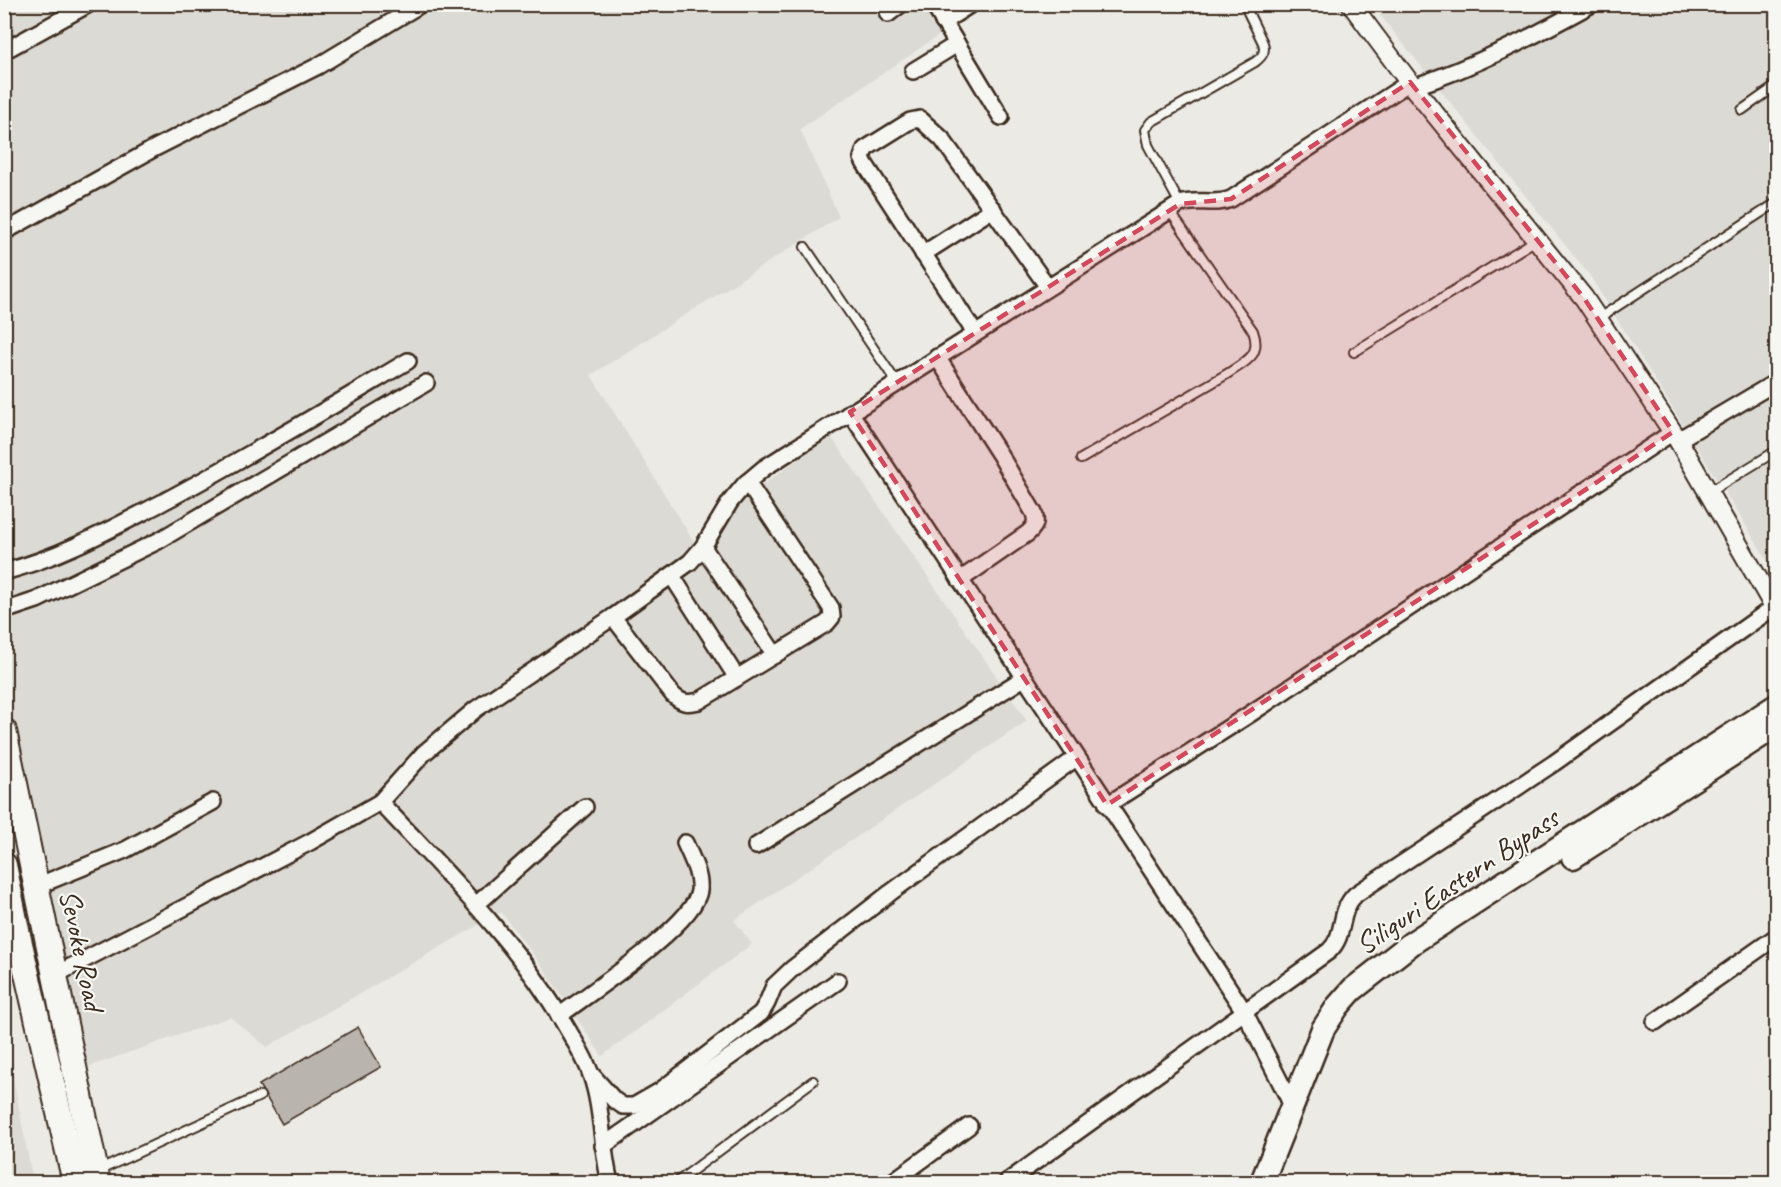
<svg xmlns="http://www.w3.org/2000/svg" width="1781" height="1187" font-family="Caveat,sans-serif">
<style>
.built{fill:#dcdad4}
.building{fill:#bab4ae;stroke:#3b2a1e;stroke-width:1.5}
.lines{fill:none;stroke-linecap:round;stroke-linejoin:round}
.service-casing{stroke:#3b2a1e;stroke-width:12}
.minor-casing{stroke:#3b2a1e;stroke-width:20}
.tertiary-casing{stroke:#3b2a1e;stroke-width:22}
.primary-casing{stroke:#3b2a1e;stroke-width:27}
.trunk-casing{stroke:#3b2a1e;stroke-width:28}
.service{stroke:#f6f6f2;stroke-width:8}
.minor{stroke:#f6f6f2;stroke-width:15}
.tertiary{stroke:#f6f6f2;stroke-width:18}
.primary{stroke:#f6f6f2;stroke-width:22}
.trunk{stroke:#f6f6f2;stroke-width:24}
.marked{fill:#d1495b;fill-opacity:0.2;stroke:#d1495b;stroke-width:4.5;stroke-dasharray:12 8;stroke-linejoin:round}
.labels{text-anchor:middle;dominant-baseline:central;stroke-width:4.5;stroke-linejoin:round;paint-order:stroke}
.street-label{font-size:30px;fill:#3b2a1e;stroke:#f6f6f2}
</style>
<rect width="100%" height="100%" fill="#ebeae5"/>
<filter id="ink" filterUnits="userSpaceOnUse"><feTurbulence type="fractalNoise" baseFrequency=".0167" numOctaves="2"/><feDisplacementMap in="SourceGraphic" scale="12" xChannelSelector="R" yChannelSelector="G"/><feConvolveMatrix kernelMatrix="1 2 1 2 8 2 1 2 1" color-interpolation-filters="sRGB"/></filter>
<g filter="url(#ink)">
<g class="built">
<polygon points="4,5 984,5 800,129 839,217 591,375 705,560 744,499 830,435 1027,721 734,920 752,944 602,1056 542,966 501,912 267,1047 230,1017 85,1068 45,884 5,719"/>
<polygon points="1372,5 1776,5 1776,574 1590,276"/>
<polygon points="4,1035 5,1035 33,1182 5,1182"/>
</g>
<polygon class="building" points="358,1027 381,1067 282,1124 259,1085"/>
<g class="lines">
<g class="service-casing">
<g id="service">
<polyline points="1742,110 1776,86"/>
<path d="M1180 204 1148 145 1145 130 1151 122 1255 62C1262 57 1266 52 1263 43L1244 4"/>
<polyline points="805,247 897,383"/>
<polyline points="1599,318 1776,203"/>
<polyline points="1354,352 1536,240"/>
<path d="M1081 459 1227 374C1246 361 1262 356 1253 331L1169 210"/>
<polyline points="1709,492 1776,451"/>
<polyline points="100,1170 260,1096"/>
<polyline points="677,1182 813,1081"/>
</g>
</g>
<g class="minor-casing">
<g id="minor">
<polyline points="933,4 1001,117"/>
<polyline points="888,14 901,4"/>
<polyline points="943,22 971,4"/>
<polyline points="4,51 89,4"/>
<polyline points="913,71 957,44"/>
<path d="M1413 87C1476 66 1534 36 1592 4"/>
<polyline points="4,232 155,148 318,66 421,4"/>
<polyline points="923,254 993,209"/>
<polyline points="975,333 865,164 862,158 865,149 910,121 920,119 942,139 1048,287"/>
<path d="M937 357 1000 455 1034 513C1037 523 1035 526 1028 533L960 580"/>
<polyline points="850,412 1244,1011 1292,1105"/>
<polyline points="1678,440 1776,382"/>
<polyline points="703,547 775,655"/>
<path d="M4 572C61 557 111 529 163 502 246 458 327 409 408 361"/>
<polyline points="672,576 737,678"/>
<polyline points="4,611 37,600 158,541 426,383"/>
<path d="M613 617 673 695C682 703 687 704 699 701L827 623 832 617 831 608 747 482"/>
<path d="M380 802C447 874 519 944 568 1030 576 1044 586 1059 591 1075 603 1109 601 1147 610 1182"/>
<polyline points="1107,805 1250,714 1673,432"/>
<polyline points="756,846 1024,678"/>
<polyline points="37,886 125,850 213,802"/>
<polyline points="476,905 585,807"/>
<path d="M55 975 310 842 380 802 424 753 476 709 613 617 690 562 703 547 730 502 745 484 764 468 1180 204C1197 198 1214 206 1231 199L1410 82"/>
<path d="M559 1016C589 993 694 925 699 891 701 875 691 857 685 843"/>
<polyline points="1655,1022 1776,937"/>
<polyline points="591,1074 614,1100 623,1106 634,1106 660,1091 761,1013 767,1003 774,986 792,969 890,893 1076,758"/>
<polyline points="603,1146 838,981"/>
<polyline points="892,1182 969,1126"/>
<path d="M1007 1182 1329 951C1347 934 1337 912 1356 894L1554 763 1774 607"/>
</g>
</g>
<g class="tertiary-casing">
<polyline id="tertiary" points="1351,4 1413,87 1584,298 1678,440 1776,610"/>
</g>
<g class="primary-casing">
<g id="primary">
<polyline points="1573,857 1776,726"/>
<polyline points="1262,1182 1323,1029 1338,1006 1352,990 1412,943 1776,706"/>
</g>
</g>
<g class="trunk-casing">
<g id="trunk">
<polyline points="4,731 98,1182"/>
<polyline points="4,865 18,935 75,1182"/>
</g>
</g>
<use href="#service" class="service"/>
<use href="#minor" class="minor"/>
<use href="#tertiary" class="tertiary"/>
<use href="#primary" class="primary"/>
<use href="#trunk" class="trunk"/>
</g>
</g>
<path class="marked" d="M1410 82 1584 298 1673 432 1107 805 850 412 1180 204 1231 199Z"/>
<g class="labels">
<g class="street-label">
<text transform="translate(1457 881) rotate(-34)">Siliguri Eastern Bypass</text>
<text transform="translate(82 950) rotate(78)">Sevoke Road</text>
</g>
</g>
<rect width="1781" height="1187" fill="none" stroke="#f6f6f2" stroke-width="24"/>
<rect x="12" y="12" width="1757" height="1163" fill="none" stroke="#3b2a1e" stroke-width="2" filter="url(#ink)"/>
</svg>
